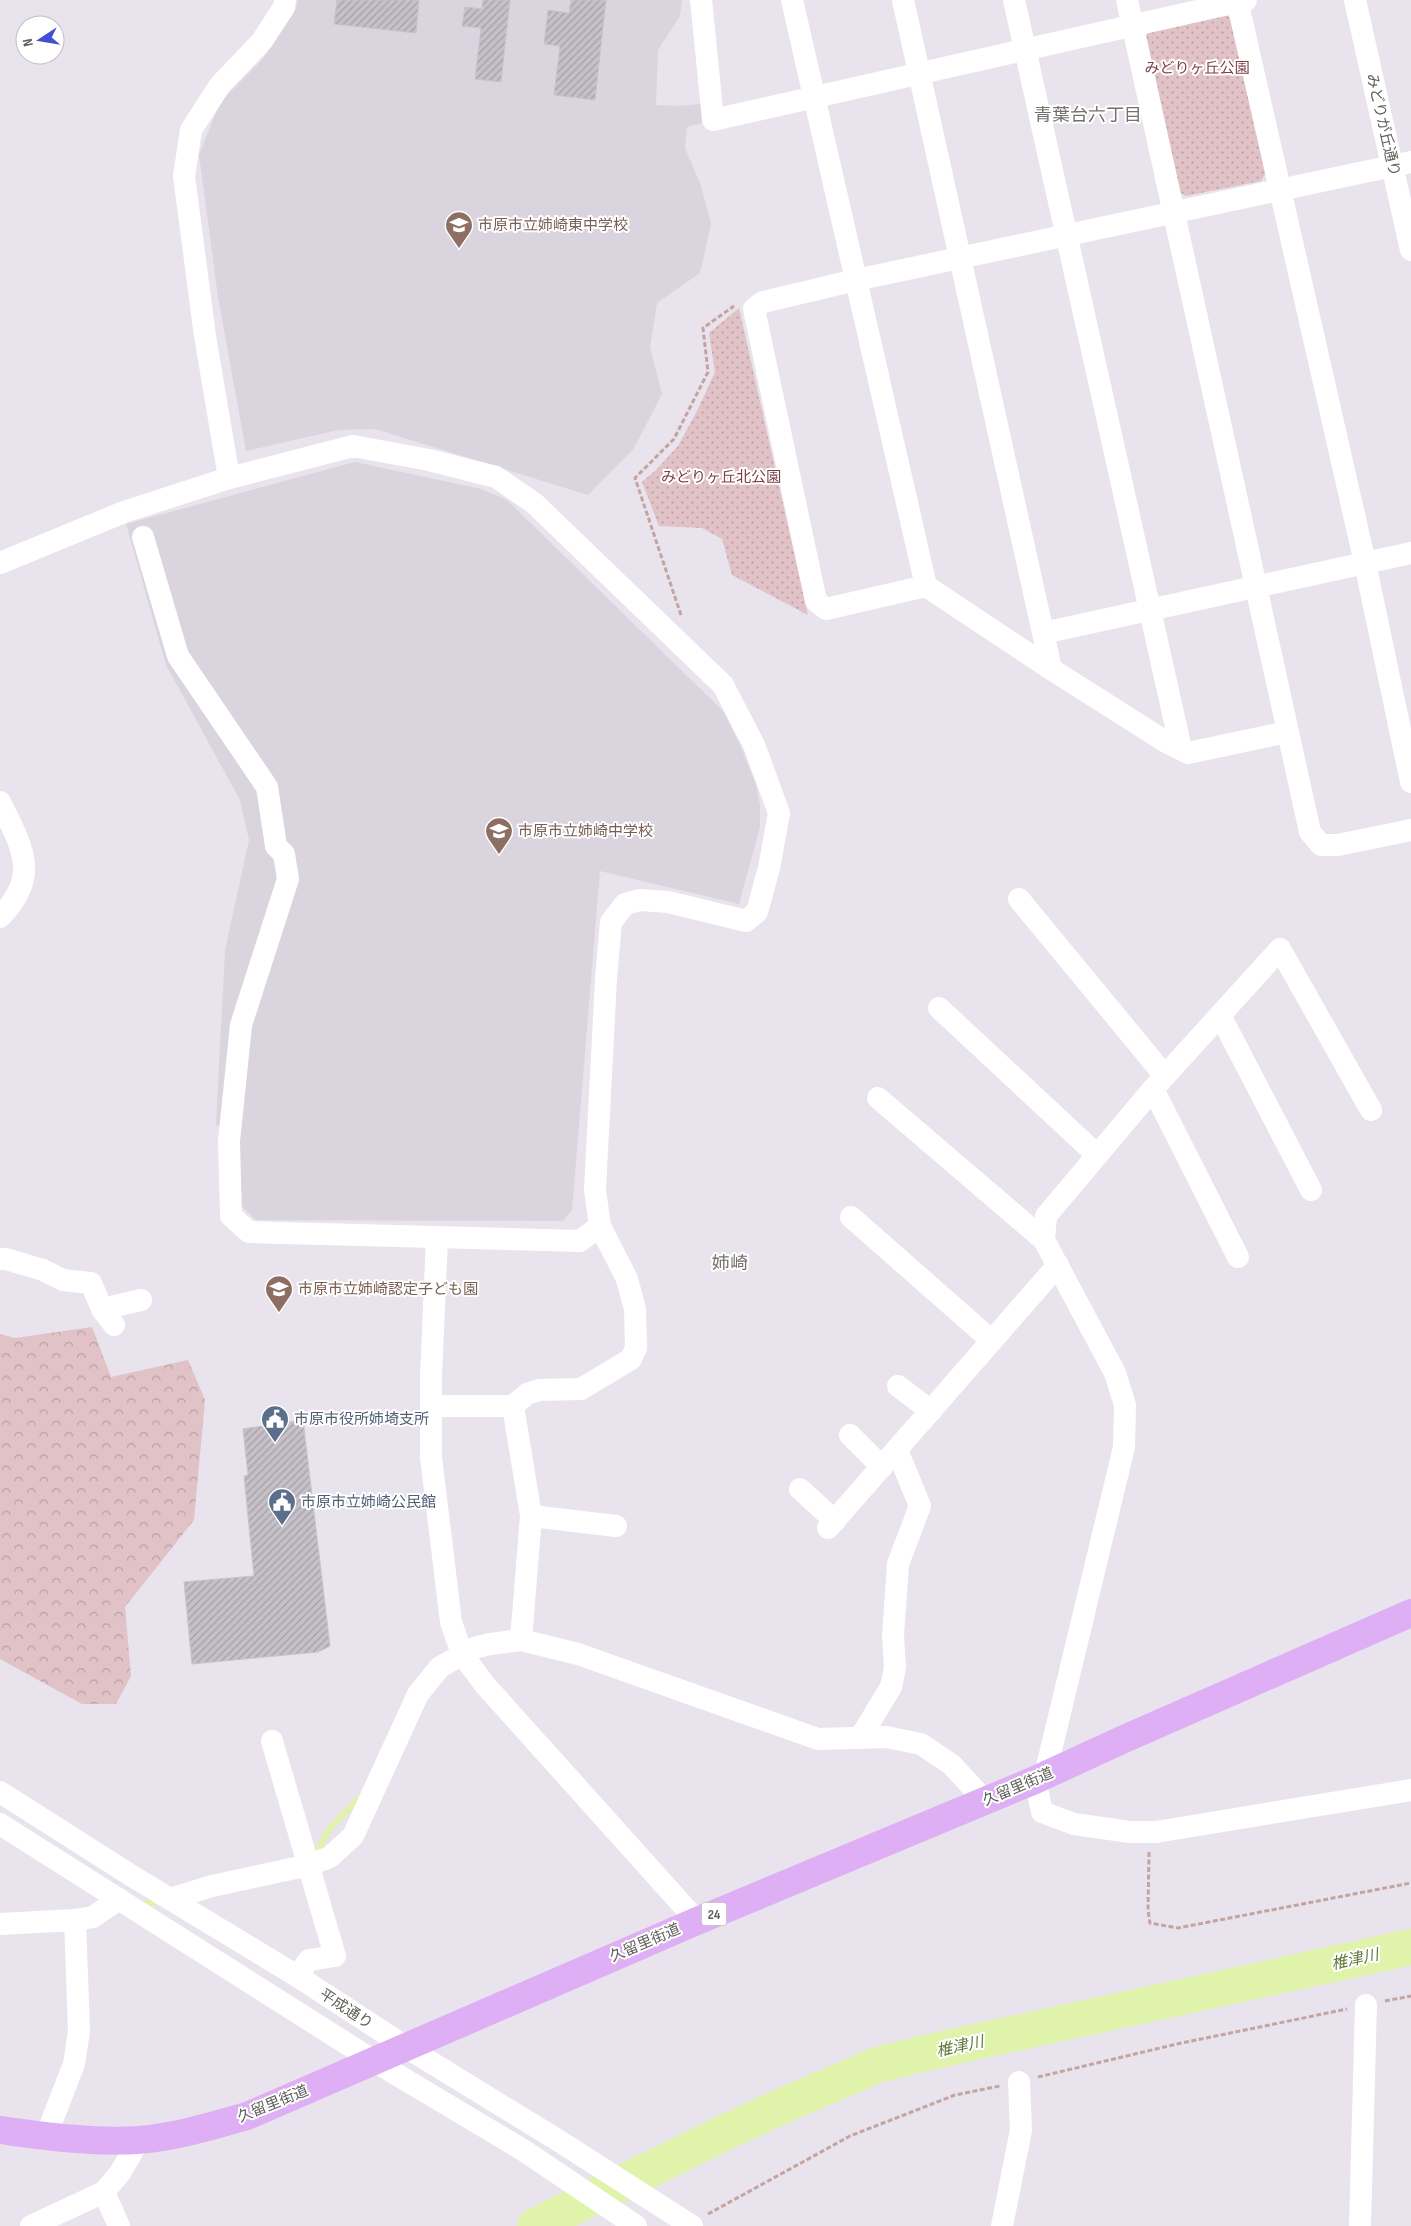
<svg xmlns="http://www.w3.org/2000/svg" width="1411" height="2226" font-family="'Sofia Sans Condensed','Noto Sans JP',sans-serif">
<style>
.education{fill:#dad4de}
.grass{fill:url(#grass-dots)}
.forest{fill:url(#forest-crowns)}
.lines{fill:none;stroke-linecap:round;stroke-linejoin:round}
.stream{stroke:#e0f3ab;stroke-width:6}
.river{stroke:#e0f3ab;stroke-width:36}
.building{fill:url(#building-hatch);stroke:#c9c2cf}
.path{stroke:#c5a49f;stroke-width:3;stroke-dasharray:5 2.5;stroke-linecap:butt}
.minor{stroke:#fff;stroke-width:22}
.major{stroke:#deaff4;stroke-width:28}
.labels{text-anchor:middle;dominant-baseline:central;stroke-width:4;stroke-linejoin:round;paint-order:stroke}
.shield{fill:#fff;stroke:#8f908c;stroke-width:1}
.shield-label{font-size:14px;font-weight:bold;fill:#5f615b}
.park-label{font-size:15px;fill:#7d3f46;stroke:#fff}
.street-label{font-size:15px;fill:#5f615b;stroke:#fff}
.education-label{font-size:15px;fill:#785e54;stroke:#fff;text-anchor:start}
.service-label{font-size:15px;fill:#4e5e75;stroke:#fff;text-anchor:start}
.water-label{font-size:16px;font-style:italic;fill:#647a3b;stroke:#fff}
.quarter-label{font-size:18px;fill:#71736c;stroke:#fff}
</style>
<defs>
<pattern id="grass-dots" width="8" height="8" patternUnits="userSpaceOnUse" patternTransform="scale(1.25)"><rect width="8" height="8" fill="#e0c2c7"/><path d="M2 2h.1M6 6h.1" fill="none" stroke="#b9a1a5" stroke-width="1.8" stroke-linecap="round"/></pattern>
<pattern id="forest-crowns" width="20" height="18" patternUnits="userSpaceOnUse" patternTransform="scale(1.25)"><rect width="20" height="18" fill="#e0c2c7"/><path d="M2 6a3 3 0 1 1 6 0M12 15a3 3 0 1 1 6 0" fill="none" stroke="#b9a1a5"/></pattern>
<pattern id="building-hatch" width="6" height="6" patternUnits="userSpaceOnUse" patternTransform="scale(1.25)"><rect width="6" height="6" fill="#c6c1c9"/><path d="M-1 1l2-2M0 6l6-6M5 7l2-2" fill="none" stroke="#a4a0a6"/></pattern>
</defs>
<rect width="100%" height="100%" fill="#e8e3ec"/>
<g class="education">
<polygon points="298,0 682,0 680,16 658,50 656,105 679,106 700,104 713,120 687,127 685,148 701,186 711,224 700,273 657,303 650,347 662,394 633,450 588,495 375,429 338,430 246,451 218,297 199,155 220,102 262,60 296,9"/>
<polygon points="355,462 481,489 507,500 723,711 740,745 756,785 760,805 760,827 739,904 600,871 572,1210 563,1221 256,1220 240,1205 240,1130 216,1125 225,950 249,840 240,800 166,665 126,524"/>
</g>
<g class="grass">
<polygon points="1225,15 1233,19 1265,174 1261,181 1186,196 1179,192 1144,39 1149,31"/>
<polygon points="739,308 808,615 732,575 722,539 702,528 659,526 642,482 656,470 678,446 698,409 715,372 709,333"/>
</g>
<polygon class="forest" points="92,1327 111,1377 188,1360 205,1400 194,1520 125,1607 131,1676 116,1704 82,1704 0,1659 0,1334 15,1338"/>
<g class="lines">
<g class="stream">
<polyline points="315,1856 329,1829 362,1795"/>
<polyline points="138,1905 160,1901"/>
</g>
<polyline class="river" points="535,2226 730,2130 780,2107 877,2065 934,2051 1411,1947"/>
</g>
<g class="building">
<polygon points="337,0 419,0 416,33 334,24"/>
<polygon points="483,0 510,0 501,82 475,79 481,28 462,26 465,7 482,9"/>
<polygon points="571,0 606,0 595,100 554,95 560,46 544,44 548,10 569,13"/>
<polygon points="303,1420 330,1646 318,1652 192,1664 184,1582 254,1576 244,1476 248,1475 243,1429"/>
</g>
<g class="lines">
<g class="path">
<polyline points="681,615 635,478 674,439 708,372 703,328 734,306"/>
<polyline points="1149,1852 1148,1910 1150,1923 1178,1928 1411,1883"/>
<polyline points="1385,2001 1411,1996"/>
<polyline points="1038,2077 1177,2044 1347,2009"/>
<polyline points="708,2214 850,2136 955,2095 1000,2086"/>
</g>
<g class="minor">
<polyline points="701,0 713,120 1246,0"/>
<polyline points="792,0 926,586"/>
<polyline points="903,0 1051,669"/>
<polyline points="1014,0 1181,749"/>
<polyline points="1127,0 1310,832 1321,845 1338,845 1411,830"/>
<polyline points="1237,0 1365,563 1411,782"/>
<polyline points="1355,0 1411,250"/>
<polyline points="229,478 205,336 184,176 191,130 220,85 262,41 284,7 285,0"/>
<polyline points="0,563 124,512 229,478 353,446 429,460 496,477 534,503 723,685 754,745 779,813 769,868 757,912 746,921 668,902 640,900 625,904 611,922 606,979 595,1190 600,1226 580,1241 249,1232 231,1216 229,1141 241,1025 288,879 284,854 276,846 267,787 178,656 143,537"/>
<polyline points="1043,633 1411,553"/>
<polyline points="1287,732 1188,753 1166,742 1051,669 926,586 826,609 816,601 754,309 763,302 856,280 1411,162"/>
<path d="M0 802C22 847 41 876 0 917"/>
<polyline points="1019,899 1165,1076"/>
<polyline points="939,1008 1097,1155"/>
<polyline points="1220,1015 1311,1190"/>
<polyline points="1153,1089 1238,1257"/>
<polyline points="878,1098 1044,1240"/>
<polyline points="851,1217 992,1341"/>
<polyline points="437,1238 431,1376 431,1457 451,1622 462,1654 485,1685 697,1921"/>
<polyline points="0,1259 6,1259 43,1270 63,1280 91,1283 102,1309 114,1325"/>
<polyline points="102,1309 141,1300"/>
<polyline points="898,1386 931,1411"/>
<polyline points="431,1406 513,1406 527,1394 539,1390 581,1389 631,1359 636,1348 635,1309 627,1279 600,1226"/>
<polyline points="513,1406 531,1516 521,1640"/>
<polyline points="850,1435 882,1467"/>
<polyline points="800,1489 835,1521"/>
<polyline points="531,1516 616,1526"/>
<polyline points="828,1528 1058,1265"/>
<polyline points="860,1738 891,1687 895,1667 893,1636 898,1564 920,1506 897,1450"/>
<polyline points="272,1741 335,1956 309,1960 297,1976"/>
<polyline points="1045,1775 1124,1447 1125,1405 1115,1373 1044,1240 1046,1216 1153,1089 1280,949 1371,1110"/>
<polyline points="1035,1780 1042,1812 1074,1824 1130,1832 1156,1832 1411,1790"/>
<polyline points="0,1792 132,1876 297,1976 406,2047 556,2139 692,2226"/>
<polyline points="0,1824 374,2061 523,2150 636,2226"/>
<polyline points="170,1899 212,1886 309,1865 330,1857 353,1836 418,1694 440,1667 474,1648 490,1644 521,1640 578,1654 818,1739 886,1737 921,1744 952,1765 985,1801"/>
<polyline points="0,1924 75,1920 93,1917 119,1899"/>
<polyline points="46,2136 74,2064 79,2031 75,1920"/>
<polyline points="104,2192 119,2226"/>
<polyline points="31,2226 104,2192 120,2173 139,2140"/>
<polyline points="1002,2226 1021,2130 1019,2082"/>
<polyline points="1360,2226 1366,2005"/>
</g>
<path class="major" d="M0 2130C45 2136 92 2143 138 2140 175 2137 212 2126 247 2116L697 1921 1035 1780 1124 1739 1411 1613"/>
</g>
<defs>
<g id="school-pin" transform="scale(1.4375)"><path d="M0 17L-7.5 6A9.5 9.5 0 1 1 7.5 6Z" fill="#8d6e63" stroke="#fff"/><path d="M0-5L7-2L0 1L-7-2ZM-4 1L0 2.5L4 1V4Q0 6-4 4Z" fill="#fff"/></g>
<g id="civic-pin" transform="scale(1.4375)"><path d="M0 17L-7.5 6A9.5 9.5 0 1 1 7.5 6Z" fill="#5c6f8a" stroke="#fff"/><path d="M-.6-6.5H3V-4.5H.6V-3L4-1V1h2V6H-6V1h2V-1L-.6-3ZM-1.2 2.5V6h2.4V2.5Z" fill="#fff"/></g>
</defs>
<g fill-rule="evenodd">
<use href="#school-pin" x="459" y="225"/>
<use href="#school-pin" x="499" y="831"/>
<use href="#school-pin" x="279" y="1289"/>
<use href="#civic-pin" x="275" y="1419"/>
<use href="#civic-pin" x="282" y="1502"/>
</g>
<g class="labels">
<rect class="shield" x="701.5" y="1902.5" width="25" height="23" rx="4"/>
<g class="shield-label">
<text x="714" y="1914">24</text>
</g>
<g class="park-label">
<text x="1197" y="68">みどりヶ丘公園</text>
<text x="721" y="477">みどりヶ丘北公園</text>
</g>
<g class="street-label">
<text transform="translate(1383 125) rotate(77)">みどりが丘通り</text>
<text transform="translate(1018 1787) rotate(-23)">久留里街道</text>
<text transform="translate(645 1943) rotate(-23)">久留里街道</text>
<text transform="translate(346 2009) rotate(33)">平成通り</text>
<text transform="translate(273 2104) rotate(-22)">久留里街道</text>
</g>
<g class="education-label">
<text x="478" y="225">市原市立姉崎東中学校</text>
<text x="518" y="831">市原市立姉崎中学校</text>
<text x="298" y="1289">市原市立姉崎認定子ども園</text>
</g>
<g class="service-label">
<text x="294" y="1419">市原市役所姉埼支所</text>
<text x="301" y="1502">市原市立姉崎公民館</text>
</g>
<g class="water-label">
<text transform="translate(1355 1960) rotate(-12)">椎津川</text>
<text transform="translate(960 2047) rotate(-12)">椎津川</text>
</g>
<g class="quarter-label">
<text x="1088" y="115">青葉台六丁目</text>
<text x="730" y="1263">姉崎</text>
</g>
</g>
<g transform="translate(40 40) rotate(258)"><circle r="24" fill="#ffffff" stroke="#bfc0bd"/>
<path d="M0-4L9 19L0 12L-9 19Z" fill="#424fd2"/>
<text y="-8" font-size="14" font-weight="bold" text-anchor="middle" fill="#5f615b">N</text>
</g>
</svg>
